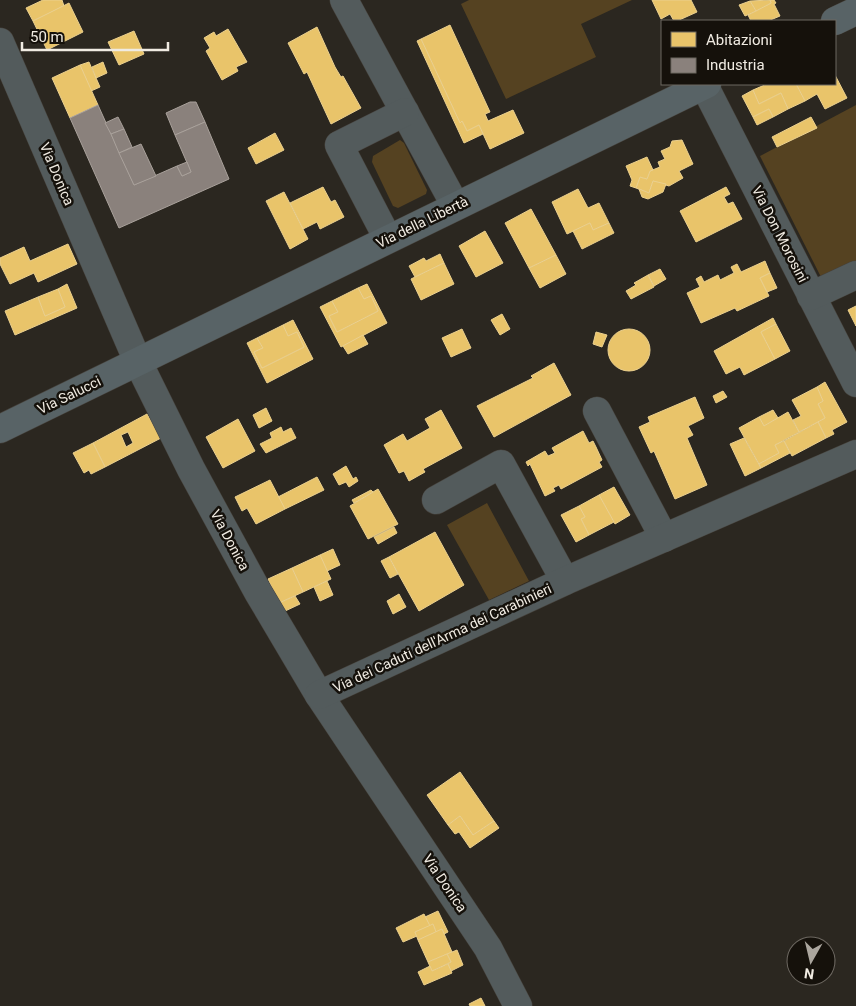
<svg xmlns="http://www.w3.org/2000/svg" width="856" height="1006" font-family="Roboto,sans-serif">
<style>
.green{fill:#554221}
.homes{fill:#e9c46a;stroke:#ebd08e;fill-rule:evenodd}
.industry{fill:#8a817c;stroke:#a9a19b}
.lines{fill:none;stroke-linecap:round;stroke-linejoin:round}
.minor-casing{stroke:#46423c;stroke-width:29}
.major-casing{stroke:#46423c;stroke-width:29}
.minor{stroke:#535b5c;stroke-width:28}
.major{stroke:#586366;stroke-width:28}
.labels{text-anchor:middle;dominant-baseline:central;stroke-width:5;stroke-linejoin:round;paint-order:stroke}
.street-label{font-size:14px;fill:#f0ebe2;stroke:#15110b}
</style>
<rect width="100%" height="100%" fill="#2b2720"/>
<g class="green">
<polygon points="469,0 632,0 581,24 596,57 506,99 461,4"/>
<polygon points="856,105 856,267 824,283 760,156"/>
<polygon points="400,140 404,143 427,190 426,194 398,208 393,206 372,162 373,156"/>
<polygon points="487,503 529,581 489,600 447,525"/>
</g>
<g class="homes">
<polygon points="43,0 62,0 64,6 33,21 26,8"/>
<polygon points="652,0 691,0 697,12 677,21 674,21 670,14 661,19"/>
<polygon points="770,0 774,0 776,3 774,4 780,16 768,21 751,21 748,15 771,3"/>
<polygon points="770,0 771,3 756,11 750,1"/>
<polygon points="750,1 756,11 745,16 739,5"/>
<polygon points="69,3 83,32 47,50 33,21"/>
<polygon points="450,25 490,112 485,114 488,121 513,110 524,133 490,149 479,125 467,131 462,121 460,123 421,39"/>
<polygon points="317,27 335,67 341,77 343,76 361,108 331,124 307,72 304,74 288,43"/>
<polygon points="228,29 247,62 236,67 238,71 222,80 206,51 210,48 204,38 214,32 216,36"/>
<polygon points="134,31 144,54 119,65 108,42"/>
<polygon points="421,39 460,123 462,121 467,131 479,125 483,134 464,143 417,41"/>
<polygon points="89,62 100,87 91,91 80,65"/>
<polygon points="103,62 107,73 96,78 92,67"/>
<polygon points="80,65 98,105 70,118 52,78"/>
<polygon points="835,75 847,98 825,109 817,94 805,101 796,84 835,84"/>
<polygon points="767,84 796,84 805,101 788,109 781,93 759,104 753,90"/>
<polygon points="753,90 759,104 781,93 788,109 773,117 769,109 753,117 742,96"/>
<polygon points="769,109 773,117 757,125 753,117"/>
<polygon points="811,117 817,128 777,147 772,137"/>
<polygon points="275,133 284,150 256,164 248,148"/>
<polygon points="682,140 693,164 679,171 683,178 669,186 653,181 649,193 636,188 640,177 647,179 650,171 660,167 658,162 665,159 661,151 670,147 672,141"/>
<polygon points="647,157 653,170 650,171 647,179 640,177 636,188 630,186 632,180 626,166"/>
<polygon points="653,181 666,184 663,192 648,199 642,197 639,189 649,193"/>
<polygon points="323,187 331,202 335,200 344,217 320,229 317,222 303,229 290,203"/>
<polygon points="726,187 730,194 724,197 728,204 733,202 742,219 696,242 680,211"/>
<polygon points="578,189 588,208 599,203 609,223 593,230 590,223 567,234 552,202"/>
<polygon points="284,192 308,239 290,249 266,201"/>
<polygon points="531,209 556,255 529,268 505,223"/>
<polygon points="590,223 593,230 609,223 614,233 582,249 573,231"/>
<polygon points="485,231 503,263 476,277 459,246"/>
<polygon points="68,244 77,264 38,282 34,273 10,284 0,264 0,258 24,247 30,261"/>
<polygon points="440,254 444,263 415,277 409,266 424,258 426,261"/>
<polygon points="556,255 566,274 540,288 529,268"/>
<polygon points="765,261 770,273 760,278 769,296 737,311 735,308 701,323 687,293 700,287 696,279 701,276 704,282 718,275 720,280 734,273 731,267 737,264 741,272"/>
<polygon points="444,263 454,284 421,300 411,279"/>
<polygon points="660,269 666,279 654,286 648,275"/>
<polygon points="770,273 777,288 767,292 760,278"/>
<polygon points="648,275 654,287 631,299 626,291 636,285 634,283"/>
<polygon points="67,284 77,308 15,335 5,311 38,297 45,316 65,307 58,289"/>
<polygon points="367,284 387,323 341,347 320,307 332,301 338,312 329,316 337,332 378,311 371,296 364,299 358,288"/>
<polygon points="358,288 364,299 371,296 378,311 337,332 329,316 338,312 332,301"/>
<polygon points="58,289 65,307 45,316 38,297"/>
<polygon points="856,306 856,326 848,310"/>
<polygon points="502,314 510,329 500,335 491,320"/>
<polygon points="773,318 776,324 761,332 775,359 744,375 740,367 726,374 714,351"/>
<polygon points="293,320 313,359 267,383 247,343 257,338 263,348 254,352 262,368 304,347 297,332 288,336 283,325"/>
<polygon points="776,324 790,351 775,359 761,332"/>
<polygon points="283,325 288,336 297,332 304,347 262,368 254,352 263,348 257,338"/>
<polygon points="462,329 471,348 451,357 442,338"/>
<circle cx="629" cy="350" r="21"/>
<polygon points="596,332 607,335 602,347 593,344"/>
<polygon points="363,335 368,344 348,354 343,346"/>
<polygon points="554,363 571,395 494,437 477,406 533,378 531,376"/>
<polygon points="825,382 847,422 832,430 834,434 826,438 818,422 825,418 818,404 823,401 817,387"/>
<polygon points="817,387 823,401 818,404 825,418 799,432 793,420 801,416 792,400"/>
<polygon points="723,391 727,397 716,403 713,396"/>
<polygon points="695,397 704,418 688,426 693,435 687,438 707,485 675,499 654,451 651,453 639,427 650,422 648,417"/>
<polygon points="266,408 272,421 259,428 253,415"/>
<polygon points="441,410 462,448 423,469 425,472 409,481 404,471 399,473 384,445 403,434 407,441 430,428 425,419"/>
<polygon points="773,410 778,418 764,426 759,417"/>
<polygon points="788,412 799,432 775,445 779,453 759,464 739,428 759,417 764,426"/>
<path d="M147 414 161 438 105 467 93 443ZM128 432 133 443 126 447 121 435Z"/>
<polygon points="238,419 255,451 223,468 206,437"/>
<polygon points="818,422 826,438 792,456 784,441"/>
<polygon points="281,427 283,432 291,428 296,438 266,453 260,444 272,438 270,433"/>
<polygon points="583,431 589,443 593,441 596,447 602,460 599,462 602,467 561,489 559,485 553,488 555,491 545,496 530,464 528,466 526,462 545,451 548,456 555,453 552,448"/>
<polygon points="744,438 761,468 745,476 730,444"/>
<polygon points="784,441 790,453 761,468 759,464 779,453 775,445"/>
<polygon points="93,443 105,467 91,474 89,470 84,473 73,453"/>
<polygon points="346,466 353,479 356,477 358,481 349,487 346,482 339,485 333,474"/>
<polygon points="317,477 324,490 285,509 278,497"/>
<polygon points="270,480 285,509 256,524 247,508 242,511 235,497"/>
<polygon points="614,487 630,515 615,524 599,495"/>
<polygon points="378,489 398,524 368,539 350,506"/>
<polygon points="371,490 373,492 354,503 352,500"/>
<polygon points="599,495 614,522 589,535 581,519 585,517 579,506"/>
<polygon points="579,506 585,517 581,519 589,535 576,542 561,515"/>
<polygon points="394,527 397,533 378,544 374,537"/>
<polygon points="435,532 464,585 419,611 389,557"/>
<polygon points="333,549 340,565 327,571 320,555"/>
<polygon points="320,555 331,579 303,592 292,568"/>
<polygon points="389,557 398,574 390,578 381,561"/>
<polygon points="292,568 303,592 279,603 268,579"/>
<polygon points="327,581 333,595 320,601 314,587"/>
<polygon points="399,594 406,607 393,614 387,601"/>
<polygon points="295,596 300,604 283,612 279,603"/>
<polygon points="460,772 494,821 473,835 460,816 448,825 427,795"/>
<polygon points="460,816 473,835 494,821 499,828 470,848 459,832 455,834 448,825"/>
<polygon points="438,911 448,932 444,934 442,929 436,932 433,924 430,926 425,917"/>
<polygon points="424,914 430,926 415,932 417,936 403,942 396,928"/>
<polygon points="433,924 436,932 418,940 415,932"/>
<polygon points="442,929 452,952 428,962 418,940"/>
<polygon points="457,950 463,965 451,971 448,964 451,962 447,954"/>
<polygon points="447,954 451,962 432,971 428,962"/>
<polygon points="448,964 452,973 424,985 418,972 430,966 432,971"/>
<polygon points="481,998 485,1006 470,1006 469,1004"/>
</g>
<g class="industry">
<polygon points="190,102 196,102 205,122 175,135 166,113"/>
<polygon points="98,105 134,185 177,166 182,176 191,172 175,135 205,122 229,179 119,228 70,118"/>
<polygon points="118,117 124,129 111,134 105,123"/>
<polygon points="124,129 132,147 119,153 111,134"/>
<polygon points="141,144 156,176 134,185 119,153"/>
<polygon points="187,162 191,172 182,176 177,166"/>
</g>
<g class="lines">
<g class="minor-casing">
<g id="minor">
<polyline points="344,0 455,205"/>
<polyline points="0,42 138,362 191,469 258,592 319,695 488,948 518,1006"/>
<polyline points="704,85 856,383"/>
<polyline points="388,239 339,145 405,112"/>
<polyline points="811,296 856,275"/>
<polyline points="597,411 664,538"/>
<polyline points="436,500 501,464 565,581"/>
<polyline points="319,695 565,581 856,454"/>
</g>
</g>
<g class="major-casing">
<g id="major">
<polyline points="835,21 856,11"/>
<polyline points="0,429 707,84"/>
</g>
</g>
<use href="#minor" class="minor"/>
<use href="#major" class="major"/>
</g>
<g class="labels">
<g class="street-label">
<text transform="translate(57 174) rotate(67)">Via Donica</text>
<text transform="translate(422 222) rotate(-26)">Via della Libertà</text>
<text transform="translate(780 234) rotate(63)">Via Don Morosini</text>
<text transform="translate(69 395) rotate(-26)">Via Salucci</text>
<text transform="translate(230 540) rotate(62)">Via Donica</text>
<text transform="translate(442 638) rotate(-25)">Via dei Caduti dell'Arma dei Carabinieri</text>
<text transform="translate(445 883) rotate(56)">Via Donica</text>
</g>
</g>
<rect x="661" y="20" width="175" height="65" fill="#15110b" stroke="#6d6861"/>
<rect x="671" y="32" width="25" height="15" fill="#e9c46a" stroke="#6d6861"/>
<text x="706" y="45" font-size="15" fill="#f0ebe2">Abitazioni</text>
<rect x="671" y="58" width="25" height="15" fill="#8a817c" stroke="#6d6861"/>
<text x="706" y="70" font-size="15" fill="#f0ebe2">Industria</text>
<g transform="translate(811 961) rotate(188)"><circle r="24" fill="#15110b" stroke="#6d6861"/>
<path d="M0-4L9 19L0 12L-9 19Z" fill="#aba69e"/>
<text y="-8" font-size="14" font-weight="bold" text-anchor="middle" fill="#f0ebe2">N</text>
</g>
<path d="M22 42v8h146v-8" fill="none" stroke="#f0ebe2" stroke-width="2.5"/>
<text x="30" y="42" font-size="15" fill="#f0ebe2" stroke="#15110b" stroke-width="4" paint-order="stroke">50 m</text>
</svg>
